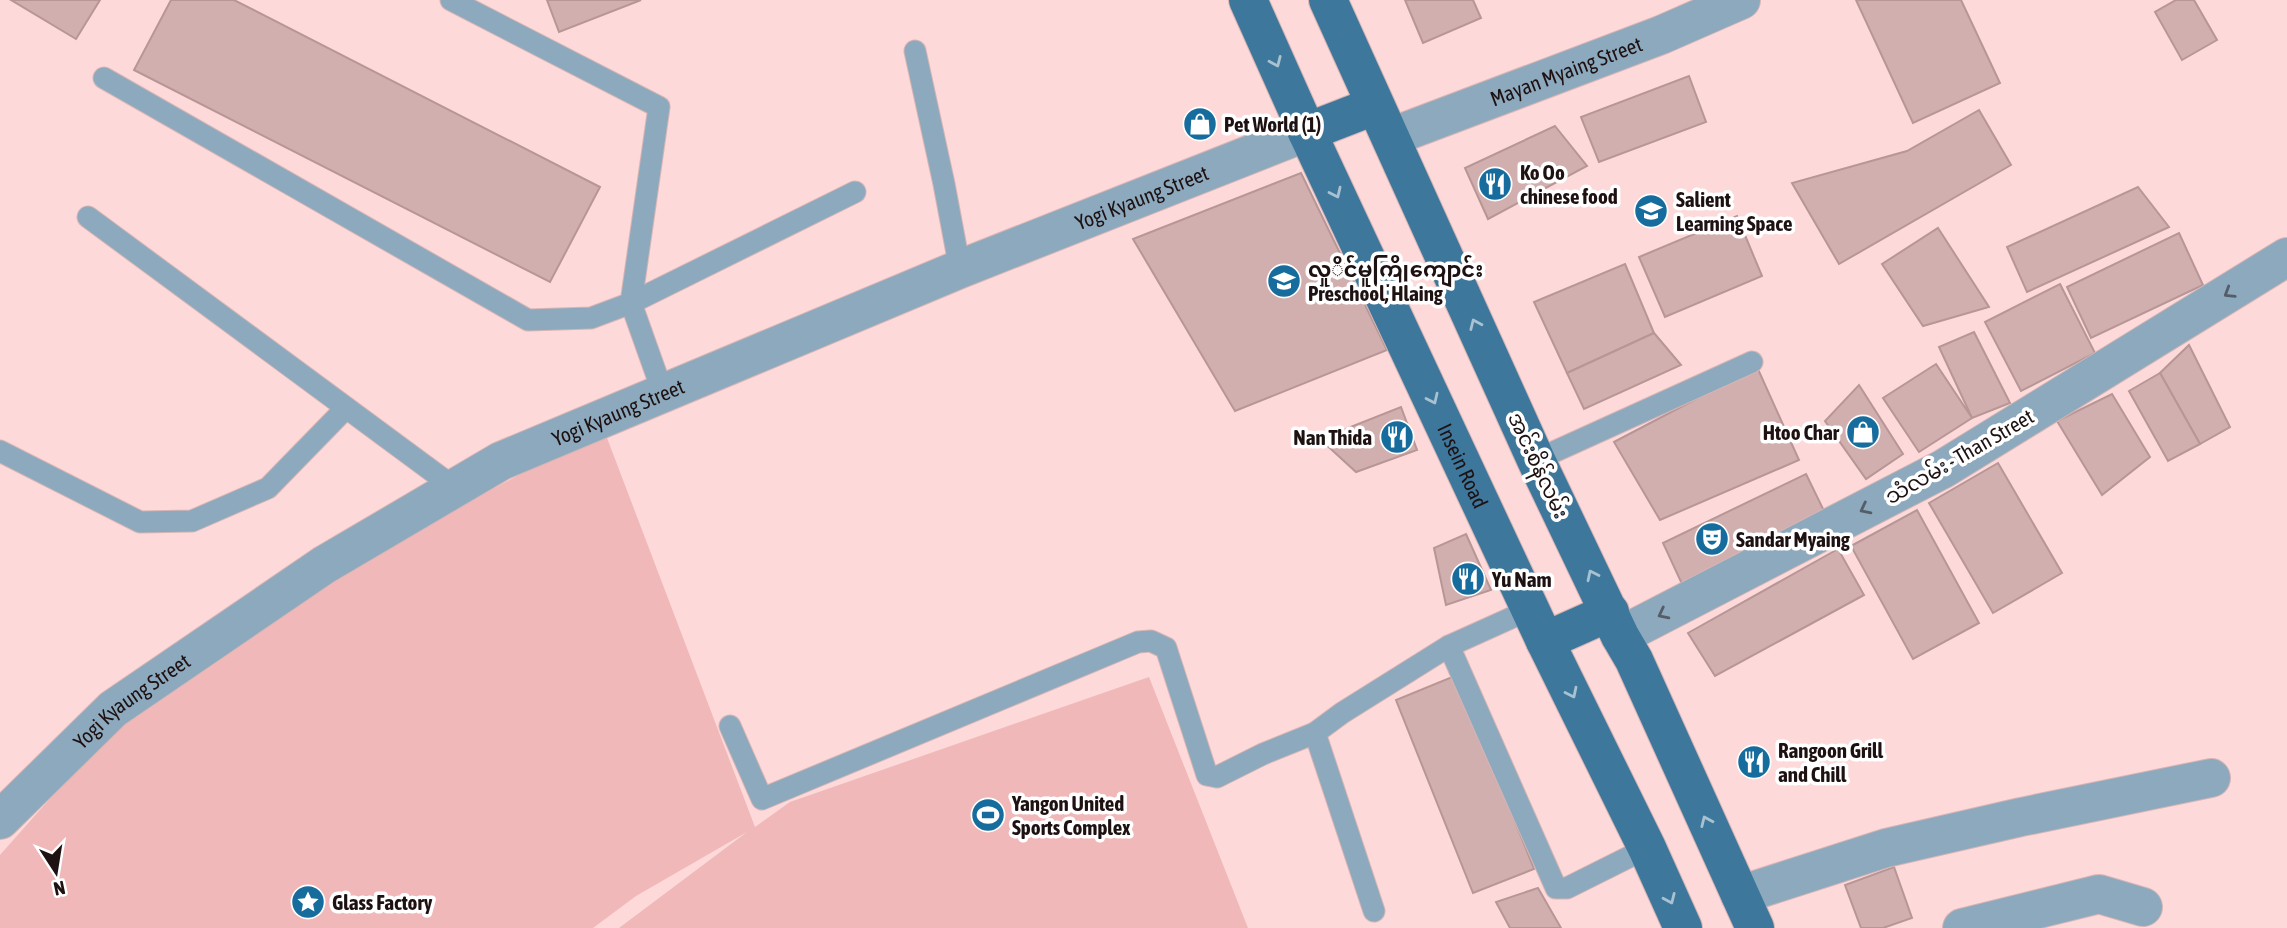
<svg xmlns="http://www.w3.org/2000/svg" width="2287" height="928" font-family="'Asap Condensed','Noto Sans Myanmar',sans-serif">
<style>
.green{fill:#f0b8b9}
.building{fill:#d2afaf;stroke:#b89696;stroke-width:2}
.lines{fill:none;stroke-linecap:round;stroke-linejoin:round}
.service-casing{stroke:#d5b5b5;stroke-width:23}
.minor-casing{stroke:#d5b5b5;stroke-width:40}
.primary-casing{stroke:#d5b5b5;stroke-width:40}
.service{stroke:#8ca9be;stroke-width:21}
.minor{stroke:#8ca9be;stroke-width:38}
.primary{stroke:#3e779c;stroke-width:38}
.oneway{stroke:#a8c2d2}
.oneway2{stroke:#545d68}
.labels{text-anchor:middle;dominant-baseline:central;stroke-width:7;stroke-linejoin:round;paint-order:stroke}
.street-label{font-size:21px;fill:#1d1112;stroke:#fff}
.poi-label{font-size:21px;font-weight:bold;fill:#1d1112;stroke:#fff;text-anchor:start}
</style>
<rect width="100%" height="100%" fill="#fdd9d9"/>
<polygon class="green" points="604,430 755,827 790,802 1149,677 1248,928 619,928 747,832 636,896 593,928 0,928 0,855 117,723 370,554"/>
<g class="building">
<polygon points="11,0 100,0 76,39"/>
<polygon points="171,0 234,0 600,187 550,282 134,70"/>
<polygon points="547,0 641,0 559,32"/>
<polygon points="1405,0 1473,0 1481,18 1423,43"/>
<polygon points="1856,0 1961,0 2000,83 1913,123"/>
<polygon points="2176,0 2194,0 2217,40 2182,60 2155,12"/>
<polygon points="1689,76 1706,122 1599,162 1581,117"/>
<polygon points="1979,110 2011,165 1839,264 1792,183 1907,151"/>
<polygon points="1555,126 1587,166 1488,219 1465,168"/>
<polygon points="1301,173 1387,350 1235,411 1133,239"/>
<polygon points="2138,187 2169,227 2027,292 2007,247"/>
<polygon points="1737,216 1762,276 1665,317 1639,257"/>
<polygon points="1938,228 1989,307 1923,326 1882,264"/>
<polygon points="2179,233 2203,285 2091,338 2067,287"/>
<polygon points="1625,264 1654,333 1567,373 1534,302"/>
<polygon points="2060,284 2095,353 2021,391 1985,322"/>
<polygon points="1974,332 2010,403 1972,418 1939,347"/>
<polygon points="1654,333 1681,365 1584,409 1567,373"/>
<polygon points="2189,345 2230,427 2200,444 2160,373"/>
<polygon points="1936,364 1972,418 1919,452 1883,398"/>
<polygon points="1757,367 1799,460 1660,520 1614,442"/>
<polygon points="2160,373 2200,444 2168,461 2129,391"/>
<polygon points="1859,385 1903,454 1866,479 1825,421"/>
<polygon points="2112,394 2150,457 2102,495 2057,421"/>
<polygon points="1401,407 1417,450 1356,472 1320,439"/>
<polygon points="1998,463 2062,573 1993,613 1929,503"/>
<polygon points="1806,474 1826,515 1682,584 1663,543"/>
<polygon points="1917,510 1979,623 1913,659 1851,546"/>
<polygon points="1466,534 1491,590 1446,605 1434,548"/>
<polygon points="1838,549 1864,595 1715,676 1688,633"/>
<polygon points="1457,675 1534,869 1473,893 1396,700"/>
<polygon points="1894,867 1912,918 1883,928 1861,928 1845,885"/>
<polygon points="1538,888 1561,928 1510,928 1496,902"/>
</g>
<g class="lines">
<g class="service-casing">
<g id="service">
<polyline points="915,51 944,184 960,269"/>
<polyline points="104,78 528,320 591,318 631,303 659,107 451,0"/>
<polyline points="88,217 455,488"/>
<polyline points="663,393 631,303 855,192"/>
<polyline points="0,451 140,522 192,521 268,488 346,408"/>
<polyline points="1536,460 1752,362"/>
<polyline points="1449,646 1556,888 1567,888 1647,848"/>
<polyline points="730,726 762,799 1138,642 1151,641 1166,648 1207,775 1217,777 1263,754 1315,733"/>
<polyline points="1374,911 1315,733 1342,713 1449,646 1531,609"/>
</g>
</g>
<g class="minor-casing">
<g id="minor">
<path id="s1" d="M1391 137 1661 35 1741 0"/>
<polyline points="1620,636 1943,469 2287,257"/>
<path id="s2" d="M0 820 113 709 324 565 501 461 960 269 1307 132"/>
<polyline points="1740,895 1886,848 2021,817 2211,778"/>
<polyline points="1962,928 2099,894 2143,907"/>
</g>
</g>
<g class="primary-casing">
<g id="primary">
<path id="s3" d="M1248 0 1307 132 1545 641 1647 848 1683 928"/>
<polyline points="1328,0 1536,460 1620,636 1634,660 1755,928"/>
<polyline points="1307,132 1374,106"/>
<polyline points="1545,641 1610,612"/>
</g>
</g>
<use href="#service" class="service"/>
<use href="#minor" class="minor"/>
<use href="#primary" class="primary"/>
</g>
<defs><path id="oneway-chevron" d="M-2-3.5L2.5 0L-2 3.5" fill="none" stroke-width="1.6" stroke-linecap="round" stroke-linejoin="round" transform="scale(1.75)"/></defs>
<g class="oneway">
<use href="#oneway-chevron" transform="translate(1276 62) rotate(66)"/>
<use href="#oneway-chevron" transform="translate(1336 193) rotate(65)"/>
<use href="#oneway-chevron" transform="translate(1475 324) rotate(-114)"/>
<use href="#oneway-chevron" transform="translate(1433 399) rotate(65)"/>
<use href="#oneway-chevron" transform="translate(1592 575) rotate(-116)"/>
<use href="#oneway-chevron" transform="translate(1572 693) rotate(64)"/>
<use href="#oneway-chevron" transform="translate(1706 821) rotate(-114)"/>
<use href="#oneway-chevron" transform="translate(1670 899) rotate(66)"/>
</g>
<g class="oneway2">
<use href="#oneway-chevron" transform="translate(2229 293) rotate(148)"/>
<use href="#oneway-chevron" transform="translate(1865 509) rotate(153)"/>
<use href="#oneway-chevron" transform="translate(1663 614) rotate(153)"/>
</g>
<defs>
<g id="shop-disc" transform="scale(1.75)"><circle r="9.5" fill="#166d9d" stroke="#fff"/><path d="M-5-2.5h2.3a2.7 3.5 0 0 1 5.4 0H5L5.5 6h-11ZM-1.5-2.5h3a1.5 2.3 0 0 0-3 0Z" fill="#fff"/></g>
<g id="restaurant-disc" transform="scale(1.75)"><circle r="9.5" fill="#166d9d" stroke="#fff"/><path d="M-5-6h1v4h1v-4h1v4h1v-4h1v5L-1.5 .5V6h-2V.5L-5-1ZM5-6V6H3V1.5H1.5Q1.5-4 5-6Z" fill="#fff"/></g>
<g id="school-disc" transform="scale(1.75)"><circle r="9.5" fill="#166d9d" stroke="#fff"/><path d="M0-5L7-2L0 1L-7-2ZM-4 1L0 2.5L4 1V4Q0 6-4 4Z" fill="#fff"/></g>
<g id="theatre-disc" transform="scale(1.75)"><circle r="9.5" fill="#166d9d" stroke="#fff"/><path d="M-5-5.5Q0-4 5-5.5V0Q5 5 0 6Q-5 5-5 0ZM-3.3-2.5H-1v1.5H-3.3ZM1-2.5H3.3v1.5H1ZM-2.8 1Q0 5.5 2.8 1Z" fill="#fff"/></g>
<g id="stadium-disc" transform="scale(1.75)"><circle r="9.5" fill="#166d9d" stroke="#fff"/><path d="M0-5a6.5 5 0 1 0 0 10a6.5 5 0 1 0 0-10ZM-3.5-1.8h7v3.6h-7Z" fill="#fff"/></g>
<g id="sight-disc" transform="scale(1.75)"><circle r="9.5" fill="#166d9d" stroke="#fff"/><path d="M0-6L1.8-2.2L6-1.7L2.9 1.2L3.7 5.4L0 3.3L-3.7 5.4L-2.9 1.2L-6-1.7L-1.8-2.2Z" fill="#fff"/></g>
</defs>
<g fill-rule="evenodd">
<use href="#shop-disc" x="1200" y="124"/>
<use href="#restaurant-disc" x="1495" y="184"/>
<use href="#school-disc" x="1651" y="211"/>
<use href="#school-disc" x="1284" y="281"/>
<use href="#shop-disc" x="1863" y="432"/>
<use href="#restaurant-disc" x="1397" y="437"/>
<use href="#theatre-disc" x="1712" y="539"/>
<use href="#restaurant-disc" x="1468" y="579"/>
<use href="#restaurant-disc" x="1754" y="762"/>
<use href="#stadium-disc" x="988" y="815"/>
<use href="#sight-disc" x="308" y="902"/>
</g>
<g class="labels">
<g class="street-label">
<text stroke="none"><textPath href="#s1" startOffset="187">Mayan Myaing Street</textPath></text>
<text stroke="none"><textPath href="#s2" startOffset="1312">Yogi Kyaung Street</textPath></text>
<text stroke="none"><textPath href="#s2" startOffset="746">Yogi Kyaung Street</textPath></text>
<text transform="translate(1959 456) rotate(-30)">သံလမ်း - Than Street</text>
<text stroke="none"><textPath href="#s3" startOffset="513">Insein Road</textPath></text>
<text transform="translate(1539 465) rotate(65)">အင်းစိန်လမ်း</text>
<text stroke="none"><textPath href="#s2" startOffset="178">Yogi Kyaung Street</textPath></text>
</g>
<g class="poi-label">
<text x="1224" y="124">Pet World (1)</text>
<text x="1520" y="172">Ko Oo<tspan x="1520" dy="24">chinese food</tspan></text>
<text x="1676" y="199">Salient<tspan x="1676" dy="24">Learning Space</tspan></text>
<text x="1308" y="269">လှုိင်မူကြိုကျောင်း<tspan x="1308" dy="24">Preschool, Hlaing</tspan></text>
<text x="1839" y="432" text-anchor="end">Htoo Char</text>
<text x="1372" y="437" text-anchor="end">Nan Thida</text>
<text x="1736" y="539">Sandar Myaing</text>
<text x="1492" y="579">Yu Nam</text>
<text x="1778" y="750">Rangoon Grill<tspan x="1778" dy="24">and Chill</tspan></text>
<text x="1012" y="803">Yangon United<tspan x="1012" dy="24">Sports Complex</tspan></text>
<text x="332" y="902">Glass Factory</text>
</g>
</g>
<g transform="translate(56 872) rotate(168)" stroke="#ffffff" stroke-width="5" paint-order="stroke">
<path d="M0-5L12 26L0 18L-12 26Z" fill="#1d1112"/>
<text y="-10" font-size="19" font-weight="bold" text-anchor="middle" fill="#1d1112">N</text>
</g>
</svg>
